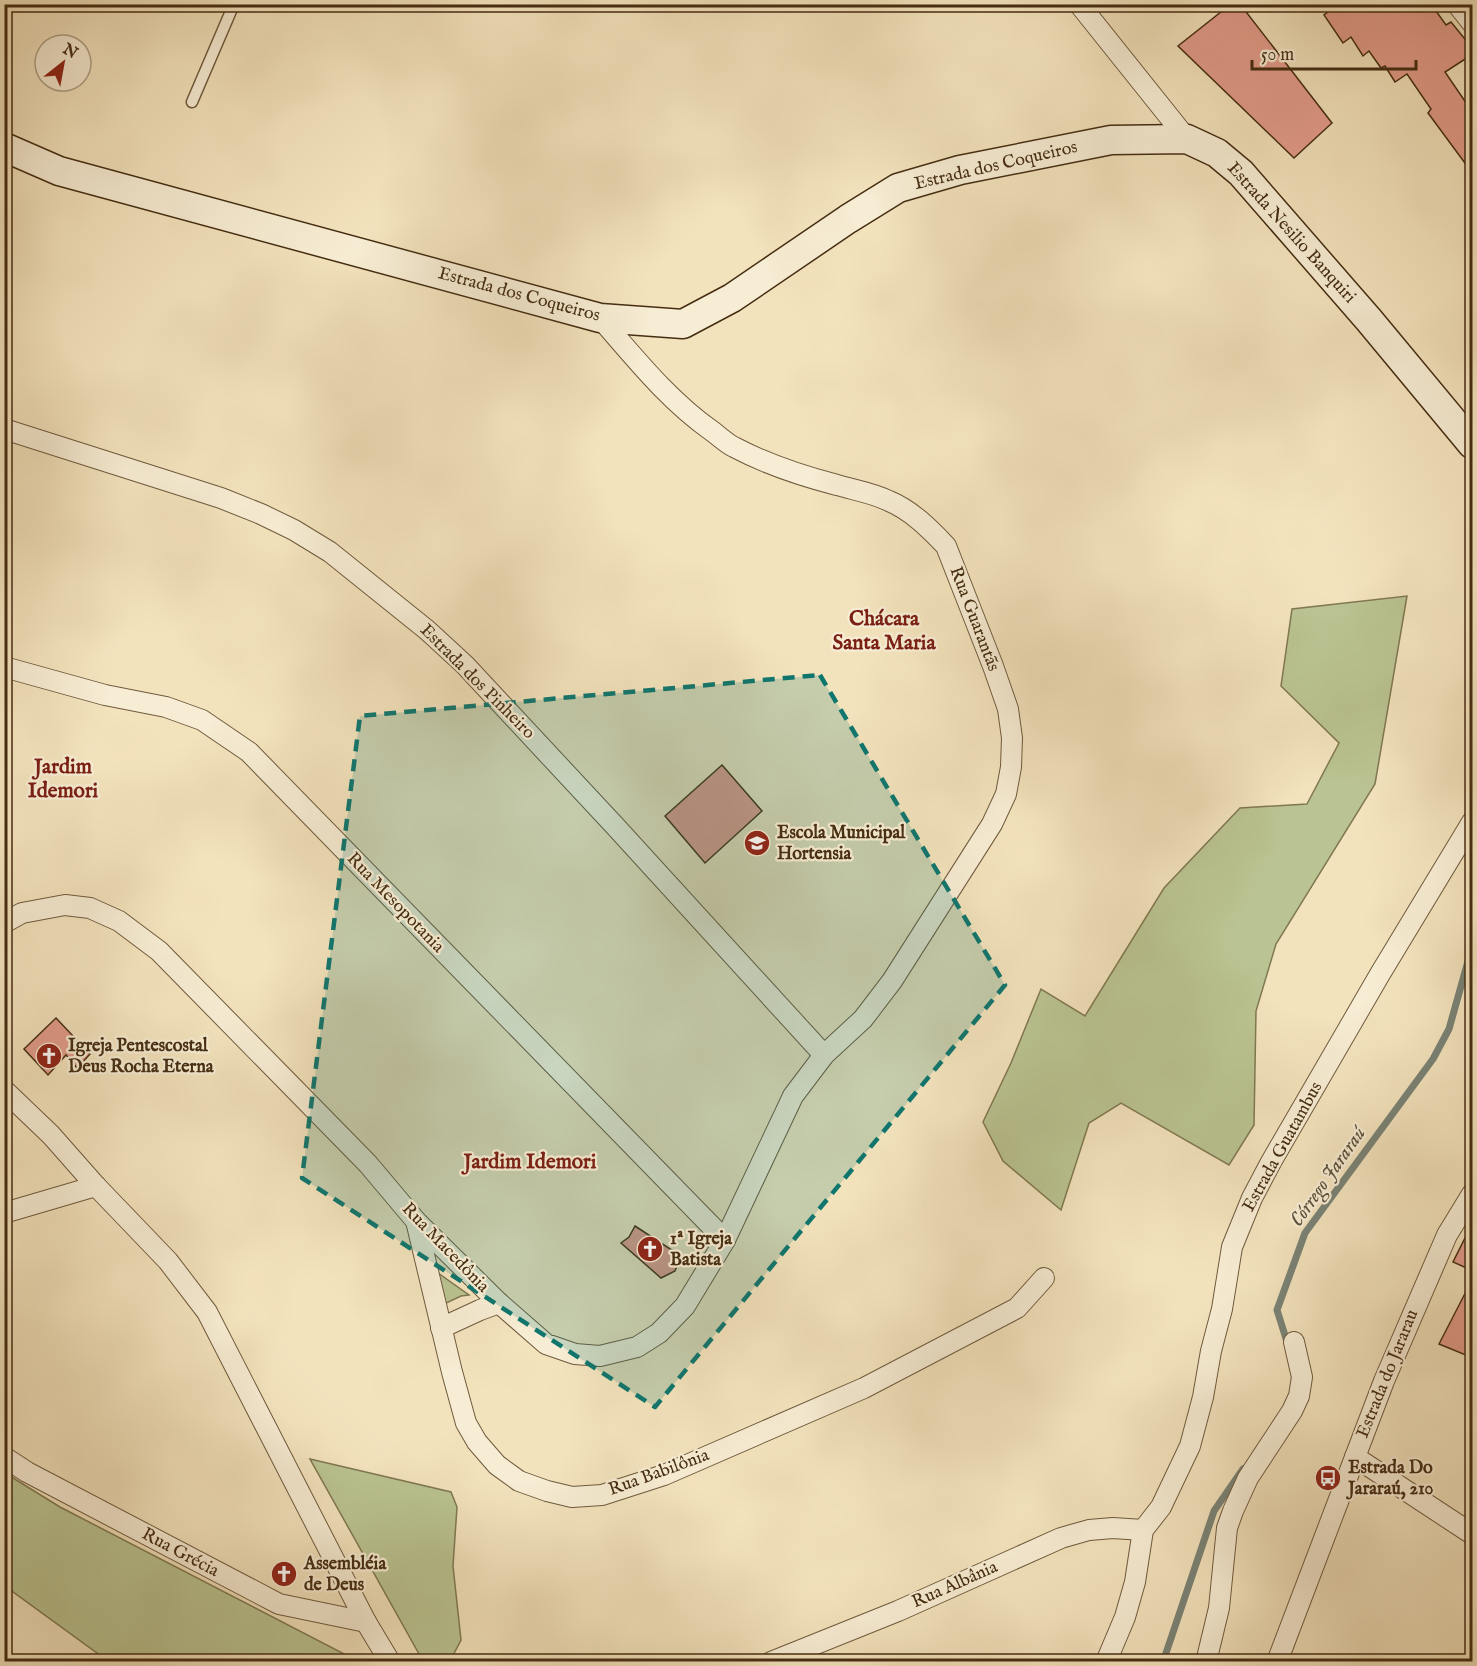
<svg xmlns="http://www.w3.org/2000/svg" width="1477" height="1666" font-family="'IM FELL English',serif">
<style>
.green{fill:#bac492;stroke:#807852;stroke-width:1.5}
.lines{fill:none;stroke-linecap:round;stroke-linejoin:round}
.stream{stroke:#7a8376;stroke-width:7}
.building{fill:#e39c8b;stroke:#452d12;stroke-width:1.5}
.lane-casing{stroke:#705a3d;stroke-width:13}
.street-casing{stroke:#705a3d;stroke-width:22}
.secondary-casing{stroke:#452d12;stroke-width:31}
.lane{stroke:#f7edd4;stroke-width:10}
.street{stroke:#f7edd4;stroke-width:20}
.secondary{stroke:#f7edd4;stroke-width:28}
.marked{fill:#0f766e;fill-opacity:0.2;stroke:#0f766e;stroke-width:4.5;stroke-dasharray:12 8;stroke-linejoin:round}
.labels{text-anchor:middle;dominant-baseline:central;stroke-width:4.5;stroke-linejoin:round;paint-order:stroke}
.street-label{font-size:18px;fill:#452d12;stroke:#f7edd4}
.poi-label{font-size:18px;font-weight:bold;fill:#452d12;stroke:#f7edd4;text-anchor:start}
.water-label{font-size:20px;font-style:italic;fill:#5b513c;stroke:#f7edd4}
.quarter-label{font-size:21px;font-weight:bold;fill:#7a1f14;stroke:#f7edd4}
</style>
<rect width="100%" height="100%" fill="#f3e3bd"/>
<filter id="stains"><feTurbulence type="fractalNoise" baseFrequency=".00333" numOctaves="4"/><feColorMatrix values="0 0 0 0 .2 0 0 0 0 .09 0 0 0 0 .02 0 0 0 .5 -.17"/></filter>
<radialGradient id="worn" r=".72"><stop offset=".6" stop-color="#630" stop-opacity="0"/><stop offset="1" stop-color="#630" stop-opacity=".3"/></radialGradient>
<g class="green">
<polygon points="1407,596 1375,784 1276,944 1256,1011 1254,1125 1229,1165 1121,1103 1089,1123 1061,1210 1003,1161 983,1122 1011,1063 1041,989 1085,1016 1164,888 1240,808 1307,804 1339,743 1281,686 1292,609"/>
<polygon points="431,1268 469,1295 461,1296 440,1306"/>
<polygon points="310,1459 451,1492 457,1507 453,1566 461,1640 450,1661 423,1661"/>
<polygon points="5,1473 60,1507 352,1658 354,1661 108,1661 5,1586"/>
</g>
<g class="lines">
<g class="stream">
<polyline points="1288,1345 1277,1310 1305,1233 1433,1059 1449,1029 1472,947"/>
<polyline points="1163,1662 1214,1511 1243,1469"/>
</g>
</g>
<g class="building">
<polygon points="1231,4 1240,4 1332,123 1294,158 1178,46"/>
<polygon points="1338,4 1431,4 1446,25 1451,22 1473,49 1473,54 1445,72 1473,113 1473,174 1428,113 1431,109 1407,74 1395,82 1385,66 1381,68 1369,51 1363,56 1351,37 1343,43 1324,15"/>
<polygon points="722,765 762,811 705,863 665,816"/>
<polygon points="56,1018 90,1054 77,1068 66,1055 48,1075 24,1049"/>
<polygon points="1473,1222 1473,1271 1453,1262"/>
<polygon points="635,1226 681,1256 675,1271 661,1278 621,1243 629,1237"/>
<polygon points="1473,1278 1473,1358 1439,1344"/>
</g>
<g class="lines">
<g class="lane-casing">
<polyline id="lane" points="192,102 234,4"/>
</g>
<g class="street-casing">
<g id="street">
<polyline points="1079,4 1187,139"/>
<polyline points="1457,4 1472,23"/>
<polyline points="4,429 221,498 261,514 294,530 330,552 427,630 465,665 615,826 824,1055"/>
<polyline points="4,667 105,695 166,707 202,720 249,752 725,1240"/>
<path d="M4 923 22 913 65 905 90 908 119 921 159 951 368 1164 416 1221 499 1303 546 1344 575 1354 600 1356 637 1347 659 1333 685 1306 725 1240 793 1096 824 1055 863 1019 892 981 992 824 1006 794 1011 767 1012 738 1008 709 993 666 946 546C930 529 911 510 889 501 873 493 854 490 837 485 802 476 766 464 734 447 726 443 719 436 712 431 668 400 635 358 600 318"/>
<polyline points="4,1090 51,1135 96,1186 168,1261 207,1312 366,1622 390,1662"/>
<polyline points="4,1213 96,1186"/>
<polyline points="416,1221 452,1372 466,1423 477,1442 497,1465 519,1481 547,1491 572,1497 602,1495 664,1475 864,1388 1017,1308 1044,1278"/>
<polyline points="441,1328 480,1310 499,1303"/>
<polyline points="4,1457 27,1472 279,1604 366,1622"/>
<polyline points="1355,1457 1472,1534"/>
<polyline points="771,1662 898,1611 1061,1538 1089,1530 1113,1528 1143,1530"/>
<polyline points="1106,1662 1125,1617 1135,1582 1143,1530 1161,1507 1190,1446 1203,1397 1211,1351 1222,1309 1232,1247 1252,1198 1271,1162 1380,974 1472,822"/>
<polyline points="1206,1662 1219,1608 1227,1528 1233,1511 1248,1478 1292,1411 1299,1396 1302,1377 1294,1342"/>
<polyline points="1277,1662 1384,1381 1447,1235 1472,1194"/>
</g>
</g>
<g class="secondary-casing">
<polyline id="secondary" points="4,147 59,171 600,318 683,324 732,298 848,219 898,188 960,170 1111,140 1187,139 1217,153 1241,173 1369,320 1472,444"/>
</g>
<use href="#lane" class="lane"/>
<use href="#street" class="street"/>
<use href="#secondary" class="secondary"/>
</g>
<path class="marked" d="M820 675 1005 985 655 1407 302 1178 360 716Z"/>
<defs>
<g id="school-disc" transform="scale(1.35)"><circle r="9.5" fill="#8f2418" stroke="#f7edd4"/><path d="M0-5L7-2L0 1L-7-2ZM-4 1L0 2.5L4 1V4Q0 6-4 4Z" fill="#fff"/></g>
<g id="church-disc" transform="scale(1.35)"><circle r="9.5" fill="#8f2418" stroke="#f7edd4"/><path d="M-1.2-6h2.4v3.5h3.3v2.4h-3.3V6h-2.4V-.1h-3.3v-2.4h3.3Z" fill="#fff"/></g>
<g id="bus-disc" transform="scale(1.35)"><circle r="9.5" fill="#8f2418" stroke="#f7edd4"/><path d="M-5-6H5V4H4V6H2V4H-2V6H-4V4H-5ZM-3.5-4V0h7V-4ZM-3.5 1.2v1.5H-2V1.2ZM2 1.2v1.5H3.5V1.2Z" fill="#fff"/></g>
</defs>
<g fill-rule="evenodd">
<use href="#school-disc" x="757" y="843"/>
<use href="#church-disc" x="49" y="1056"/>
<use href="#church-disc" x="650" y="1249"/>
<use href="#bus-disc" x="1328" y="1478"/>
<use href="#church-disc" x="284" y="1574"/>
</g>
<g class="labels">
<g class="street-label">
<text transform="translate(996 166) rotate(-13)">Estrada dos Coqueiros</text>
<text transform="translate(1291 233) rotate(48)">Estrada Nesilio Banquiri</text>
<text transform="translate(519 295) rotate(15)">Estrada dos Coqueiros</text>
<text transform="translate(974 619) rotate(69)">Rua Guarantãs</text>
<text transform="translate(477 682) rotate(45)">Estrada dos Pinheiro</text>
<text transform="translate(395 903) rotate(46)">Rua Mesopotania</text>
<text transform="translate(1283 1147) rotate(-61)">Estrada Guatambus</text>
<text transform="translate(445 1248) rotate(46)">Rua Macedônia</text>
<text transform="translate(1388 1374) rotate(-68)">Estrada do Jararau</text>
<text transform="translate(659 1473) rotate(-20)">Rua Babilônia</text>
<text transform="translate(180 1553) rotate(28)">Rua Grécia</text>
<text transform="translate(955 1585) rotate(-24)">Rua Albânia</text>
</g>
<g class="poi-label">
<text x="777" y="833">Escola Municipal<tspan x="777" dy="21">Hortensia</tspan></text>
<text x="68" y="1046">Igreja Pentescostal<tspan x="68" dy="21">Deus Rocha Eterna</tspan></text>
<text x="670" y="1239">1ª Igreja<tspan x="670" dy="21">Batista</tspan></text>
<text x="1348" y="1468">Estrada Do<tspan x="1348" dy="21">Jararaú, 210</tspan></text>
<text x="304" y="1564">Assembléia<tspan x="304" dy="21">de Deus</tspan></text>
</g>
<g class="water-label">
<text transform="translate(1328 1177) rotate(-55)">Córrego Jararaú</text>
</g>
<g class="quarter-label">
<text x="884" y="619">Chácara<tspan x="884" dy="24">Santa Maria</tspan></text>
<text x="63" y="767">Jardim<tspan x="63" dy="24">Idemori</tspan></text>
<text x="530" y="1162">Jardim Idemori</text>
</g>
</g>
<rect width="1477" height="1666" fill="none" stroke="#f3e3bd" stroke-width="24"/>
<rect x="6" y="6" width="1465" height="1654" fill="none" stroke="#452d12" stroke-width="3"/>
<rect x="12" y="12" width="1453" height="1642" fill="none" stroke="#452d12" stroke-width="1.5"/>
<g transform="translate(63 63) rotate(31)"><circle r="28" fill="#f7edd4" stroke="#b0a086" stroke-width="1.5"/>
<path d="M0-4.5L10 22L0 15L-10 22Z" fill="#8f2418"/>
<text y="-9" font-size="16" font-weight="bold" text-anchor="middle" fill="#452d12">N</text>
</g>
<path d="M1252 60v9h164v-9" fill="none" stroke="#452d12" stroke-width="3"/>
<text x="1261" y="60" font-size="18" fill="#452d12" stroke="#f7edd4" stroke-width="4.5" paint-order="stroke">50 m</text>
<rect width="100%" height="100%" filter="url(#stains)"/>
<rect width="100%" height="100%" fill="url(#worn)"/>
</svg>
